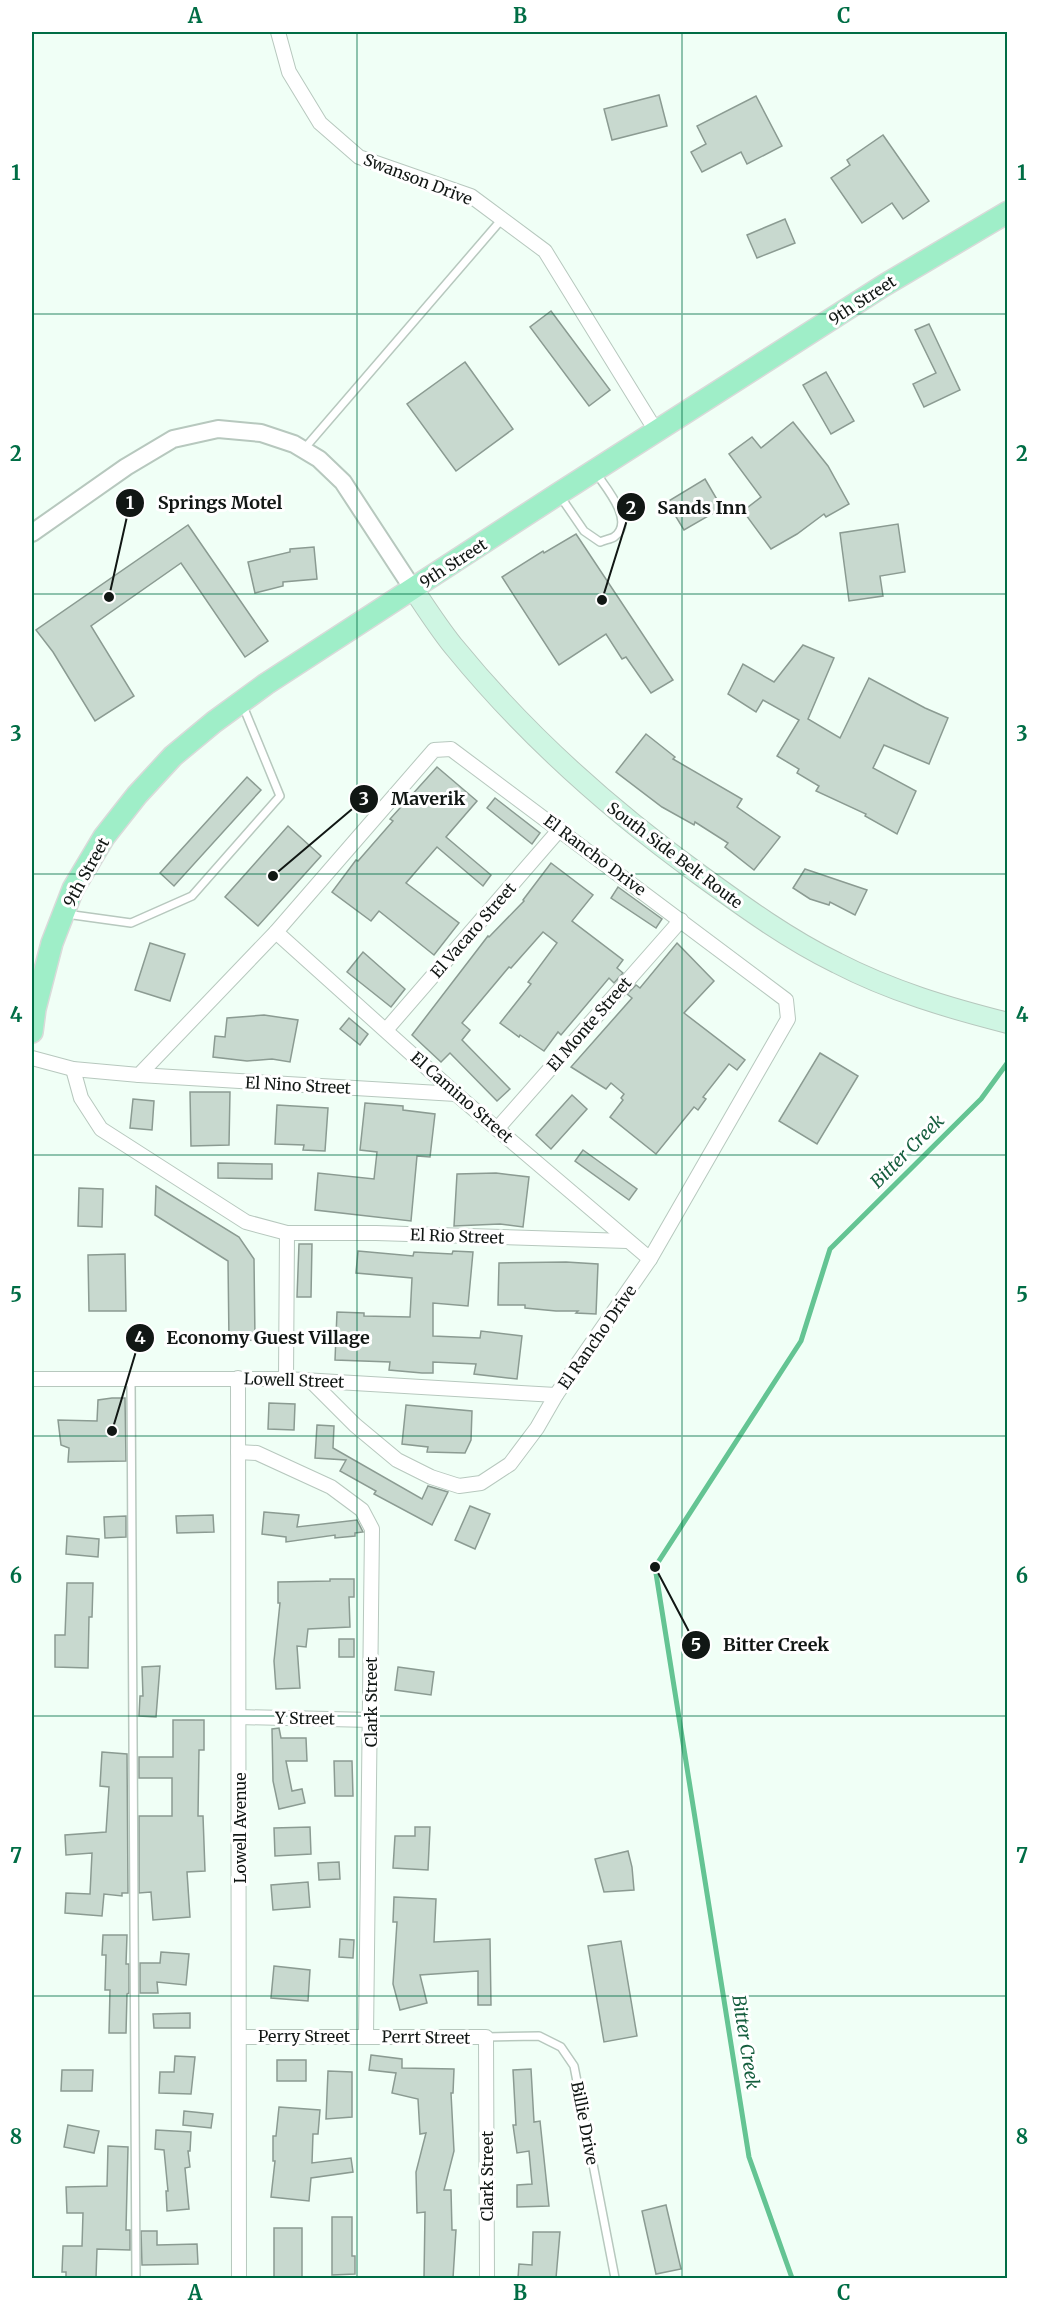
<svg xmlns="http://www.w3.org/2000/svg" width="1039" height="2310" font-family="Merriweather,serif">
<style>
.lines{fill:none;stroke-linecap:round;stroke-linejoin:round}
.stream{stroke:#64c493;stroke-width:5}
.building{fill:#c8d9cf;stroke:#8b9b92;stroke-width:1.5}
.service-casing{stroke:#b7c8be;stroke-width:10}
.minor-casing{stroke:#b7c8be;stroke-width:16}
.tertiary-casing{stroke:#b7c8be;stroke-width:20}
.secondary-casing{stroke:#b7c8be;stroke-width:22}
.primary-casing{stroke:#d9dad9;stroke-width:24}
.service{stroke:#fff;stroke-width:7}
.minor{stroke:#fff;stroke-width:14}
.tertiary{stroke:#fff;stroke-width:16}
.secondary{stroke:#cff6e3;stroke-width:20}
.primary{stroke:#9feec8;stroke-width:21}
.grid{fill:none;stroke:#006d45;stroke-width:1.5;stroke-opacity:0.55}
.labels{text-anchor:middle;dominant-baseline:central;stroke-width:6;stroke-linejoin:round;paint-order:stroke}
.street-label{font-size:16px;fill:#111714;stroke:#fff}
.water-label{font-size:18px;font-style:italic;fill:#155e3e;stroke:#fff}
.leader{fill:none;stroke:#111714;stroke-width:2}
.callout-dot{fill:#111714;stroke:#fff;stroke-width:2}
.mark-label{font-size:18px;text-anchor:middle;font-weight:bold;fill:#fff}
.callout-label{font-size:18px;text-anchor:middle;font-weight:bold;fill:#111714;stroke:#fff;stroke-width:6;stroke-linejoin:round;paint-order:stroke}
.neatline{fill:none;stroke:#006d45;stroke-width:2}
.grid-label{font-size:20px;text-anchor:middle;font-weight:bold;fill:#006d45}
</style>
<rect width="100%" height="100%" fill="#f0fff6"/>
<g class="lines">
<polyline class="stream" points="792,2278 749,2157 655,1567 801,1341 830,1249 981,1099 1008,1062"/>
</g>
<g class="building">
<polygon points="659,95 667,126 612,140 604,109"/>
<polygon points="756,96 782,146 747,164 741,152 702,172 691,152 706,144 697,126"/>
<polygon points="883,135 929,201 903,219 892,203 862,223 831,178 850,165 847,160"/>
<polygon points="785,219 795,243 757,258 747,235"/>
<polygon points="551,311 610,390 589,406 530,327"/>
<polygon points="929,324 960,390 924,407 913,384 936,373 915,330"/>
<polygon points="465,362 513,429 456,471 407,404"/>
<polygon points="826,372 854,421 831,434 803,385"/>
<polygon points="793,422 828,466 849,504 826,517 824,514 797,534 771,549 743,511 761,497 729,454 752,437 761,448"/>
<polygon points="705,479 722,508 684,530 667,502"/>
<polygon points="898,524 905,572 880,576 883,596 849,601 840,533"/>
<polygon points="188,525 268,641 245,657 181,563 91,626 134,696 95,721 53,652 36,630"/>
<polygon points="576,534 673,680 651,693 626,657 622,659 606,634 559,665 502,577 543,551 544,553"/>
<polygon points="314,547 317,579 283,582 283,586 255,593 248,562 290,552 290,549"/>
<polygon points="803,645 834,658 808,719 840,738 869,678 925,708 948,718 929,764 884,745 873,768 916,791 897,834 865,816 866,814 816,791 819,786 797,773 799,769 777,756 799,720 763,700 756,712 728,694 743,664 774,682"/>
<polygon points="646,734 675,757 673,759 742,799 737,807 780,837 754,870 725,847 728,843 695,822 694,825 662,807 616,772"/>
<polygon points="437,767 477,801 446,837 491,875 483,886 437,847 406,883 459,923 434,955 379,911 371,921 332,892 356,860 358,861 393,821 390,819"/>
<polygon points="247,777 261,790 174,886 160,873"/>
<polygon points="495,798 540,833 532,844 487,808"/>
<polygon points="288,826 321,856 258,926 225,897"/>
<polygon points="551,863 593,895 572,921 623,960 617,968 623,973 614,983 609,978 561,1035 558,1032 544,1051 520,1035 519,1037 500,1023 531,984 528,982 557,943 543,932 511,968 509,967 462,1023 470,1030 462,1040 510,1089 497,1101 450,1053 441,1062 412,1035 488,936 489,937 524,901 523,900"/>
<polygon points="805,869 867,890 855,915 830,902 829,905 810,899 793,888"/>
<polygon points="618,887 662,919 656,928 611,898"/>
<polygon points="150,943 185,954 170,1001 135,990"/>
<polygon points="677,943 714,981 684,1013 745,1060 737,1070 729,1064 703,1097 706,1099 698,1110 694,1107 656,1154 610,1117 623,1100 621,1098 624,1094 611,1083 606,1089 571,1067 632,998 627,994 636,985 640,988"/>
<polygon points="363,952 405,989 391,1007 347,972"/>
<polygon points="264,1015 298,1020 290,1062 272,1059 247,1061 213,1057 215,1036 225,1037 227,1018"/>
<polygon points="349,1018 368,1034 360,1045 340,1029"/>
<polygon points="820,1053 858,1076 817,1144 779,1121"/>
<polygon points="190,1092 230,1092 229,1145 191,1146"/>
<polygon points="572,1095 587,1109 551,1149 536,1135"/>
<polygon points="133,1099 154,1101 152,1130 130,1128"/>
<polygon points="365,1103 403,1106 403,1110 435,1114 430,1157 417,1156 411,1221 315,1210 318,1173 374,1179 377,1152 360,1150"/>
<polygon points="277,1105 328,1108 325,1151 303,1150 304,1145 275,1144"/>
<polygon points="583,1150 637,1189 629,1200 575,1161"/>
<polygon points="218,1163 272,1164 272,1179 218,1178"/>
<polygon points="496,1173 529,1177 523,1227 500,1224 454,1226 457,1174"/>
<polygon points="156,1186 239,1237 254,1259 255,1340 229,1341 228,1261 155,1215"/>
<polygon points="79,1188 103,1189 102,1227 78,1226"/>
<polygon points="299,1244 312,1244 311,1297 297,1297"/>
<polygon points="358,1251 413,1256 414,1252 452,1254 453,1251 473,1252 468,1306 433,1303 433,1336 480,1338 481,1331 522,1336 517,1379 474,1374 476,1364 433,1362 433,1373 422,1373 389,1370 390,1362 335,1360 337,1312 364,1313 364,1316 410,1317 412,1278 356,1273"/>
<polygon points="125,1254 126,1311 89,1311 88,1255"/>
<polygon points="566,1262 598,1264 596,1314 576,1313 578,1311 556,1311 525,1308 525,1305 498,1305 499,1263"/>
<polygon points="112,1398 125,1398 126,1461 68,1462 69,1448 61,1445 58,1420 97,1421 98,1400"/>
<polygon points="269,1403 295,1404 294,1430 268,1429"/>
<polygon points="406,1405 472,1411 471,1440 465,1453 427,1452 428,1447 402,1444"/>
<polygon points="317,1425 334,1426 333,1448 422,1499 428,1486 448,1492 432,1525 374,1494 376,1491 340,1471 346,1460 315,1458"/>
<polygon points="470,1506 490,1514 475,1549 455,1540"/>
<polygon points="264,1512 299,1515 297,1527 357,1520 363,1532 355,1533 355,1536 335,1538 335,1535 286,1542 286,1537 262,1534"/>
<polygon points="213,1515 214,1532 177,1533 176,1516"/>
<polygon points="126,1516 126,1537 105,1538 104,1517"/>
<polygon points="67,1536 99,1539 98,1557 66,1554"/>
<polygon points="330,1579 354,1579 354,1597 349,1597 350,1627 308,1629 306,1647 297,1646 300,1688 276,1689 274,1661 280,1603 278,1603 278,1582 330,1581"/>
<polygon points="67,1583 93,1583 92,1617 89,1617 88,1668 55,1667 55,1635 65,1635"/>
<rect x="339" y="1639" width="15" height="18"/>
<polygon points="160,1666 156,1717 139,1716 140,1696 143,1696 142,1667"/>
<polygon points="398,1667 434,1672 431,1695 395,1690"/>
<polygon points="173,1720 204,1720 204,1750 199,1750 198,1816 203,1816 205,1871 187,1872 190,1917 153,1920 151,1892 139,1893 139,1816 172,1816 172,1778 139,1778 139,1757 173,1757"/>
<polygon points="279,1728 281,1738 306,1738 307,1761 286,1761 292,1791 302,1789 305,1803 279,1809 273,1781 272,1729"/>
<polygon points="102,1752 127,1754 128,1893 122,1893 122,1896 104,1894 102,1916 65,1913 66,1893 90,1894 92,1853 66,1855 65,1835 106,1832 109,1787 100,1786"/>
<polygon points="334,1761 352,1761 353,1796 335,1796"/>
<polygon points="310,1827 311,1854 275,1856 274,1828"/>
<polygon points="415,1827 430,1827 428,1870 393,1868 395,1836 415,1836"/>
<polygon points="628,1851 632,1867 634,1890 604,1892 595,1859"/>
<polygon points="339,1862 340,1879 319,1880 318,1863"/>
<polygon points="308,1882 310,1907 273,1910 271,1885"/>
<polygon points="394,1897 436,1899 434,1942 490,1939 491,2005 478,2005 478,1971 420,1975 427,2003 400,2010 393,1984 397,1922 393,1922"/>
<polygon points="103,1935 127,1935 126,1964 129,1964 129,1993 127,1994 126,2033 109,2033 110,1990 105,1990 106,1955 102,1955"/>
<polygon points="340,1939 354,1940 353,1958 339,1957"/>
<polygon points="621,1941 637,2036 604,2042 588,1946"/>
<polygon points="161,1952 189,1954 186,1985 157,1982 158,1993 140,1993 140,1963 160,1963"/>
<polygon points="274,1966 310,1970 308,2001 271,1998"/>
<polygon points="190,2013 190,2028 154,2028 153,2014"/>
<polygon points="371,2055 402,2059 402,2068 454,2069 453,2093 451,2093 454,2151 444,2190 451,2190 452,2230 456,2230 453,2278 424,2278 425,2212 417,2213 416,2172 426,2133 420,2134 418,2099 392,2093 396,2073 369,2070"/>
<polygon points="175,2056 195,2057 191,2094 159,2093 160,2072 174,2072"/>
<rect x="277" y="2060" width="29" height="21"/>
<polygon points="531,2069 534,2122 540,2121 549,2206 517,2207 517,2185 532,2184 529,2151 517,2153 513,2125 516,2125 513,2070"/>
<polygon points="62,2070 93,2070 92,2091 61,2091"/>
<polygon points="328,2071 352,2072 352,2117 326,2119"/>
<polygon points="279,2107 320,2110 318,2134 313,2134 312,2163 351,2158 353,2172 311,2178 309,2201 271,2197 275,2161 273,2161 273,2136 276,2136"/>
<polygon points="184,2111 213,2114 211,2128 183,2125"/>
<polygon points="68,2125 99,2131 94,2153 64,2147"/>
<polygon points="156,2130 191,2132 190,2151 188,2151 190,2167 185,2168 189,2209 167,2211 166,2191 168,2191 164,2150 155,2149"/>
<polygon points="108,2146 128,2147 126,2230 130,2230 130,2250 97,2249 96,2278 66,2278 66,2272 62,2272 63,2246 82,2246 83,2213 67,2213 66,2187 107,2186"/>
<polygon points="666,2205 681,2269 656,2274 642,2211"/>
<polygon points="332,2217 352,2217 352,2256 355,2256 355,2274 332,2275"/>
<rect x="274" y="2228" width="28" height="50"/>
<polygon points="141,2231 157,2231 157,2245 197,2244 198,2264 142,2265"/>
<polygon points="533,2232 560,2232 556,2278 518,2278 519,2264 532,2265"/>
</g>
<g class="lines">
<g class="service-casing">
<g id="service">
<polyline points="304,449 502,219"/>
<path d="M560 496 584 531 600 542C604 540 611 539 614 537 636 522 606 488 596 473"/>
<polyline points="66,914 131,923 192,896 280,796 243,706"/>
<polyline points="131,1379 136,2278"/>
<polyline points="486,2037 539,2036 561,2047 574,2066 615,2278"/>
</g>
</g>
<g class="minor-casing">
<g id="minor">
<polyline points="278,32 289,72 320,123 359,157 471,196 545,251 656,431"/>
<polyline points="276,932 456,1094 650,1259"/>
<polyline points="386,1030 560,829"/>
<polyline points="32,1058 73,1069 139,1075 276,932 434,750 451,749 786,1000 788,1019 650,1259 556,1395 537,1428 510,1464 481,1483 459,1486 431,1477 397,1460 355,1425 311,1381"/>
<polyline points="73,1069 81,1098 101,1129 246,1222 287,1233 376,1233 627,1241"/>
<polyline points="139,1075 456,1094"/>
<polyline points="497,1129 681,920"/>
<polyline points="238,1378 239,2278"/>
<polyline points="32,1379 286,1379 556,1395"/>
<polyline points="286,1379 287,1233"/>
<polyline points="238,1452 257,1453 331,1487 362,1510 372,1529 366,2036"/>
<polyline points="239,1717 371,1720"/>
<polyline points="241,2037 486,2037 487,2278"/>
</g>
</g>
<g class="tertiary-casing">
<polyline id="tertiary" points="32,533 126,467 173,439 218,429 261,433 294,444 319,459 343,482 413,589"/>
</g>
<g class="secondary-casing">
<path id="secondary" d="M413 589C427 609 440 630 455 648 526 735 609 809 700 875 744 907 788 939 837 963 891 991 949 1008 1008 1023"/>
</g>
<g class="primary-casing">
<polyline id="primary" points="32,1032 35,1009 52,943 73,889 104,837 137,795 173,756 214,722 266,684 558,494 883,286 1008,212"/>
</g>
<use href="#service" class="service"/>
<use href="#minor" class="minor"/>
<use href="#tertiary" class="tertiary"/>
<use href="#secondary" class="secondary"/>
<use href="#primary" class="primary"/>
</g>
<path class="grid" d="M357 32V2278M682 32V2278M32 314H1008M32 594H1008M32 874H1008M32 1155H1008M32 1436H1008M32 1716H1008M32 1996H1008"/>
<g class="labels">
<g class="street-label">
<text transform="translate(418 179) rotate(21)">Swanson Drive</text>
<text transform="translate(862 300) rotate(-33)">9th Street</text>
<text transform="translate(453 563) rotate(-33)">9th Street</text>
<text transform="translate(595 855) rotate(37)">El Rancho Drive</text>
<text transform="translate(675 855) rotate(37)">South Side Belt Route</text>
<text transform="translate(86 872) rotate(-61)">9th Street</text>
<text transform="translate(473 930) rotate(-49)">El Vacaro Street</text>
<text transform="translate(589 1024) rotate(-49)">El Monte Street</text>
<text transform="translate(298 1085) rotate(3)">El Nino Street</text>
<text transform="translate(462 1097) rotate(41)">El Camino Street</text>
<text transform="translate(457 1236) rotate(2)">El Rio Street</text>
<text transform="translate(597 1337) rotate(-55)">El Rancho Drive</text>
<text transform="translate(294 1380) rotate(2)">Lowell Street</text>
<text transform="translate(371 1702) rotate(-90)">Clark Street</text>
<text transform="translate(305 1718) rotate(1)">Y Street</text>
<text transform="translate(240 1828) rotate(-90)">Lowell Avenue</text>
<text x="304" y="2036">Perry Street</text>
<text transform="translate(426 2037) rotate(1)">Perrt Street</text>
<text transform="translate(585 2123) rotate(79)">Billie Drive</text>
<text transform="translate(487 2176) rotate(-90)">Clark Street</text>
</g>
<g class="water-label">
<text transform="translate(907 1151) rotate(-45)">Bitter Creek</text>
<text transform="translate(746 2042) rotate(81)">Bitter Creek</text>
</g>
</g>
<path class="leader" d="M109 597L130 503M602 600L631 507M273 876L364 799M112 1431L140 1338M655 1567L696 1645"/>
<g class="callout-dot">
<circle cx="109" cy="597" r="6"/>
<circle cx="602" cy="600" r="6"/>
<circle cx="273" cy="876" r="6"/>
<circle cx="112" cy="1431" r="6"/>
<circle cx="655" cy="1567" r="6"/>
<circle cx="130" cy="503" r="15"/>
<circle cx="631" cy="507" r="15"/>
<circle cx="364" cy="799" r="15"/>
<circle cx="140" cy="1338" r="15"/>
<circle cx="696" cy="1645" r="15"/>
</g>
<g class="mark-label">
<text x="130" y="509">1</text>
<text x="631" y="514">2</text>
<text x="364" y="805">3</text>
<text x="140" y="1344">4</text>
<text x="696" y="1651">5</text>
</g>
<g class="callout-label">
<text x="220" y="509">Springs Motel</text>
<text x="702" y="514">Sands Inn</text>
<text x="428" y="805">Maverik</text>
<text x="268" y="1344">Economy Guest Village</text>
<text x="776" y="1651">Bitter Creek</text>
</g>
<rect width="1039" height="2310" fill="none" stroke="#ffffff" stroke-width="66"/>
<rect x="33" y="33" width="973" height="2244" class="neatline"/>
<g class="grid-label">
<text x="195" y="23">A</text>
<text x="520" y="23">B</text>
<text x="844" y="23">C</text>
<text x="16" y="180">1</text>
<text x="1022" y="180">1</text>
<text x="16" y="461">2</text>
<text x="1022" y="461">2</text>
<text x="16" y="741">3</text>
<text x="1022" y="741">3</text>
<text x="16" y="1022">4</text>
<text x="1022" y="1022">4</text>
<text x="16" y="1302">5</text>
<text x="1022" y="1302">5</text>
<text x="16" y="1583">6</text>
<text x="1022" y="1583">6</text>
<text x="16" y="1863">7</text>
<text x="1022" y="1863">7</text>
<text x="16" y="2144">8</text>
<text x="1022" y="2144">8</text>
<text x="195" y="2300">A</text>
<text x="520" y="2300">B</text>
<text x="844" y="2300">C</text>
</g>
</svg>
